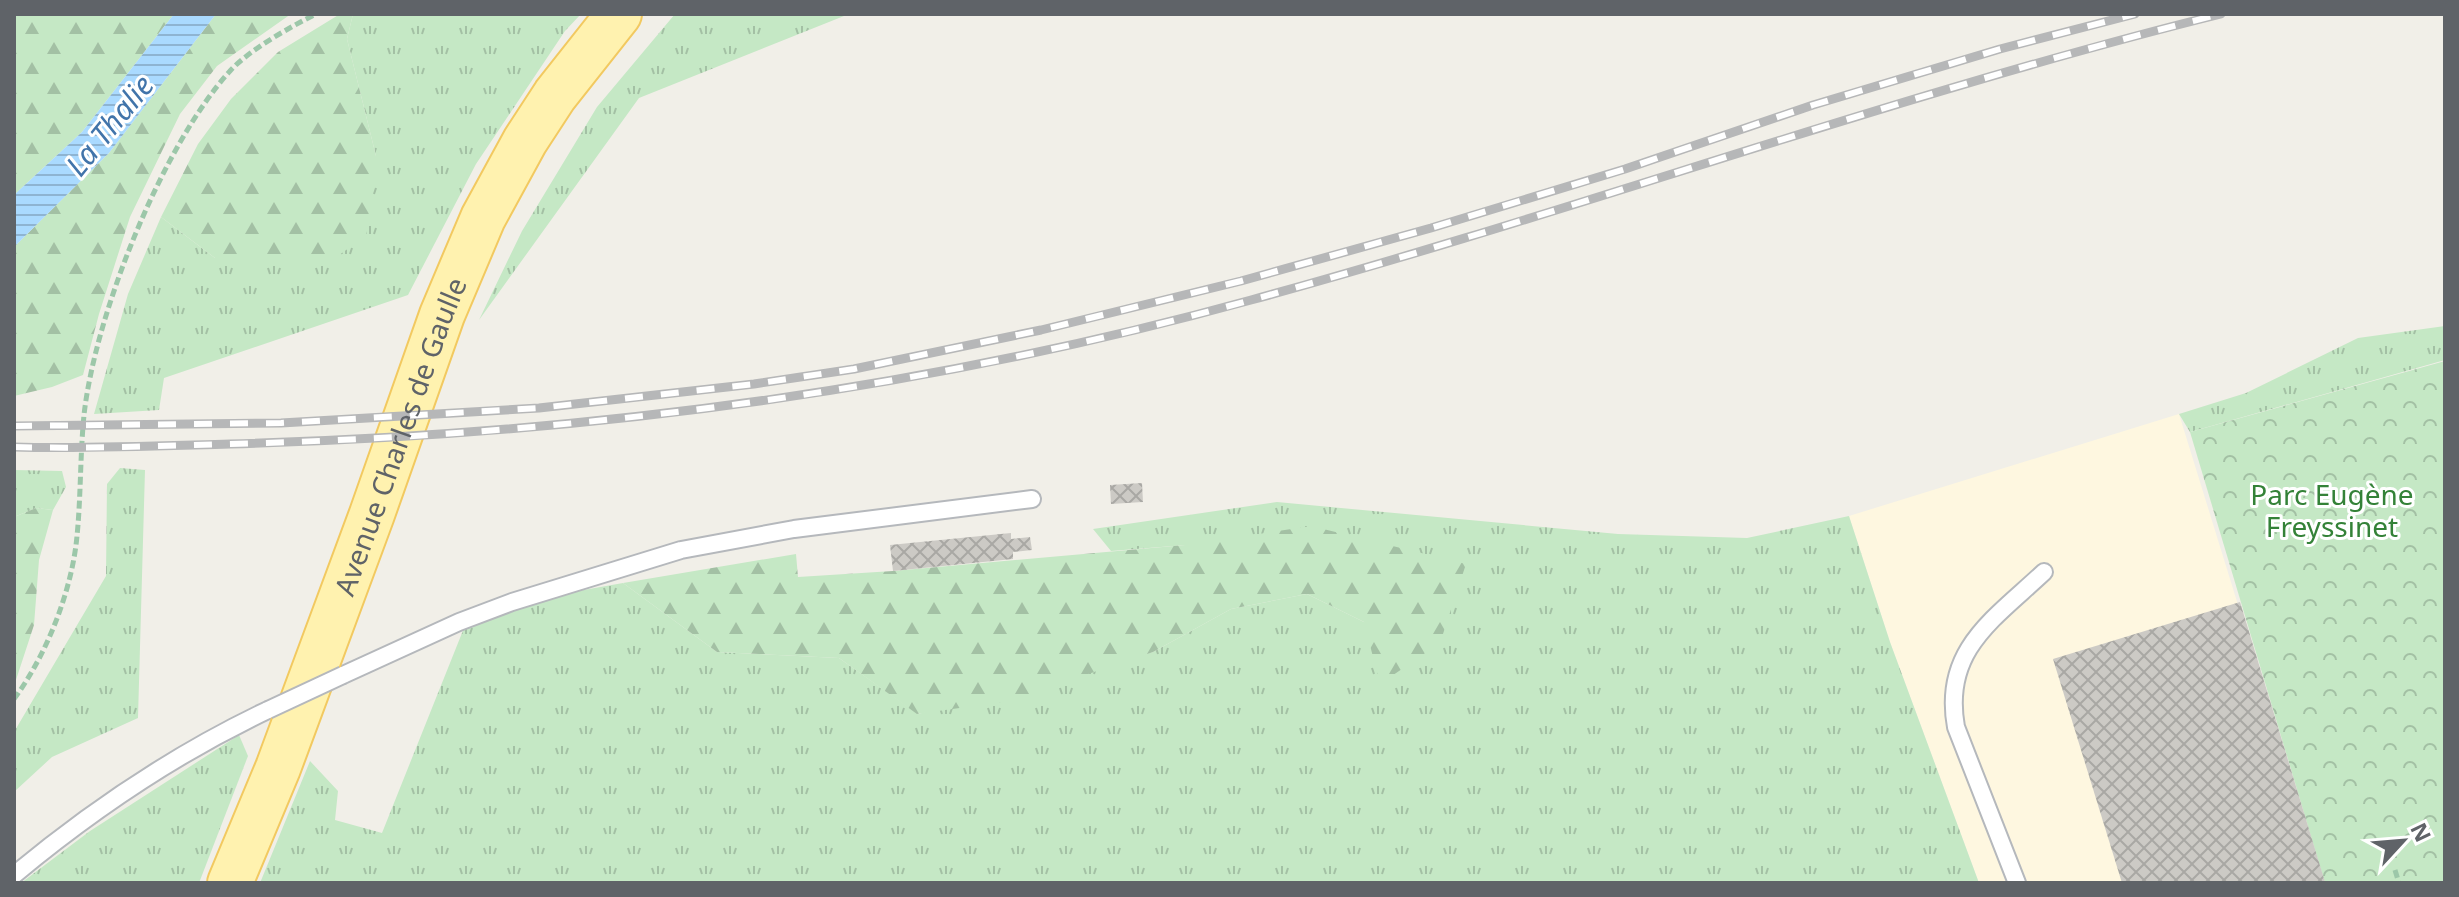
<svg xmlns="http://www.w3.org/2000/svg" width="2459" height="897" font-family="'Noto Sans',sans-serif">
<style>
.commercial{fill:#fef7e0}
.grass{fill:url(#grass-tufts)}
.forest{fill:url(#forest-firs)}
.park{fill:url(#park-crowns)}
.water{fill:url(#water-rules)}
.building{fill:url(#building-cross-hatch)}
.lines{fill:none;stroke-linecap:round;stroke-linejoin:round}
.service-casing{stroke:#b5b8bc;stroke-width:20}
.primary-casing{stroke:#f2c960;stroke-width:48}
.path{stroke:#9cc7a9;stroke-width:5;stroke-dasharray:8 4;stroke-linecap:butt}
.service{stroke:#fff;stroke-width:16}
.primary{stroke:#fff2af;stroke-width:44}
.rail-casing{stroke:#b6b7b8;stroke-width:9}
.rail{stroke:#fff;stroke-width:6;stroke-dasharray:18;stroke-linecap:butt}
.service-bridge-casing{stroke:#b5b8bc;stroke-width:20;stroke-linecap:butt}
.service-bridge{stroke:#fff;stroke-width:16}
.labels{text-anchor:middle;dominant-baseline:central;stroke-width:6;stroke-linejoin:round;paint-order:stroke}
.street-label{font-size:28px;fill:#5f6368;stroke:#fff}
.park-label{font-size:28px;fill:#348238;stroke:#fff}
.water-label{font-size:30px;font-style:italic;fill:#4174aa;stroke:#fff}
</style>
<defs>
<pattern id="grass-tufts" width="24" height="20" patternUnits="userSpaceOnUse" patternTransform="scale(2)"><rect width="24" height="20" fill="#c5e8c5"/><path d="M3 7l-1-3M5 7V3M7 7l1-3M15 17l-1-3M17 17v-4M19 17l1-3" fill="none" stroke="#a3c0a4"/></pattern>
<pattern id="forest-firs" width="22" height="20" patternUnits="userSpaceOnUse" patternTransform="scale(2)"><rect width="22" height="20" fill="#c5e8c5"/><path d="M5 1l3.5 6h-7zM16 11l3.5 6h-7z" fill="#a3c0a4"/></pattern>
<pattern id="park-crowns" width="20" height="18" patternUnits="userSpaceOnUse" patternTransform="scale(2)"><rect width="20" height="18" fill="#c5e8c5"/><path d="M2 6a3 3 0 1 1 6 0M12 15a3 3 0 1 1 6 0" fill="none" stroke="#a3c0a4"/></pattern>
<pattern id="water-rules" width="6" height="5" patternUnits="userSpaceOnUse" patternTransform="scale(2)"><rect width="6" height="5" fill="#aadaff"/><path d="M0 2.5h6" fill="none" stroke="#8eb4d2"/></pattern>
<pattern id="building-cross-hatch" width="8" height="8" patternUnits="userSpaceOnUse" patternTransform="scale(2)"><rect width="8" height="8" fill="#cccac5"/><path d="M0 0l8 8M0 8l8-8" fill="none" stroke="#a9a8a4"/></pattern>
</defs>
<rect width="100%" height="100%" fill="#f1efe8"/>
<polygon class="commercial" points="2179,414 2324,883 1979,883 1890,642 1849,516"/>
<g class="grass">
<polygon points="353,14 581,14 565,31 476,164 408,295 164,378 159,410 94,414 128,294 161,217 215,258 376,156 347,39"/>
<polygon points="675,14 849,14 639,98 479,320 522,231 597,107"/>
<polygon points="2445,326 2445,360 2190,432 2179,414 2246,393 2358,338"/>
<polygon points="120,468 145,470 138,718 52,757 14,792 14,732 106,576 107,484"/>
<polygon points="14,470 62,471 66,487 53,510 36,508 14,517"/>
<polygon points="1277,502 1618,534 1747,538 1849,516 1890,642 1979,883 260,883 310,761 338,791 335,820 382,833 464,628 561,594 623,583 717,652 839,658 918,714 1153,652 1231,609 1307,594 1364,622 1440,643 1186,545 1111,551 1093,529"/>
<polygon points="239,735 248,756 199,883 21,883 90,831"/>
</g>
<g class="forest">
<polygon points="14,14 174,14 82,132 14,195"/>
<polygon points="216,14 291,14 217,66 180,114 130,217 99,314 83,375 52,387 14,396 14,247 109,153"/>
<polygon points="340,14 353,14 347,39 376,156 366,236 332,260 215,258 161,217 198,144 231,99 278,52"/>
<polygon points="36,508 53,510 39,560 34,625 14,686 14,517"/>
<polygon points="1311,526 1466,564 1440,643 1380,684 1364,622 1307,594 1231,609 1153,652 1009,701 917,714 839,658 717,652 623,583 796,554 798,577 893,571 1185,545"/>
</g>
<polygon class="park" points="2445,361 2445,883 2325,883 2190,432"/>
<polygon class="water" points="174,14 216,14 109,153 14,247 14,195 82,132"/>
<g class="building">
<polygon points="1142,483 1143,502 1111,504 1110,485"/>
<polygon points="1011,533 1011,539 1030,537 1032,550 1013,552 1013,559 893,571 890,545"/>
<polygon points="2240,602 2325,882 2122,883 2053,659"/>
</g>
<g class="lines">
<g class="service-casing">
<g id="service">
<polyline points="343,675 459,622 512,602 681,550 794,529 1032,499"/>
<path d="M14 875C91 811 177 753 268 710"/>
<path d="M2017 883 1956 727C1942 650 1994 619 2044 572"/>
</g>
</g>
<g class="primary-casing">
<g id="primary">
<path id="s1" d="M230 883 278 768 372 514 442 315 483 218 525 141 555 95 619 14"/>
</g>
</g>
<g class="path">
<path d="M14 699C46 656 72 591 77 536 81 496 80 455 84 415 95 315 162 146 230 71 249 50 290 27 316 14"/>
<polyline points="2395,870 2399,883"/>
</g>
<use href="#service" class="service"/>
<use href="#primary" class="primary"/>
<g class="rail-casing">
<g id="rail">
<polyline points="14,426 281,423 539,408 754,384 854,369 1041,330 1241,281 1431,228 1625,169 1813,105 2000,49 2135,14"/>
<path d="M14 447C86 449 158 446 230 444 575 435 918 392 1251 300 1577 211 1894 95 2221 14"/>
</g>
</g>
<use href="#rail" class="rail"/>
<g class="service-bridge-casing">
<polyline id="service-bridge" points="268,710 343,675"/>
</g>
<use href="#service-bridge" class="service-bridge"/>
</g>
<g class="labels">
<g class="street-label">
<text stroke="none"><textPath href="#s1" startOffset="478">Avenue Charles de Gaulle</textPath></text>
</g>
<g class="park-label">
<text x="2332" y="494">Parc Eugène<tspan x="2332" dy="32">Freyssinet</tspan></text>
</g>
<g class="water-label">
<text transform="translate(109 125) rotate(-51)">La Thalie</text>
</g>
</g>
<rect width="2459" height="897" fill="none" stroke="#5f6368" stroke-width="32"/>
<g transform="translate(2403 841) rotate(64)" stroke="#ffffff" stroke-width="6" paint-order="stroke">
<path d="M0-6L14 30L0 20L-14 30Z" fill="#5f6368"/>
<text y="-12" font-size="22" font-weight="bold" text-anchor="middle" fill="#5f6368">N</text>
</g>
</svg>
